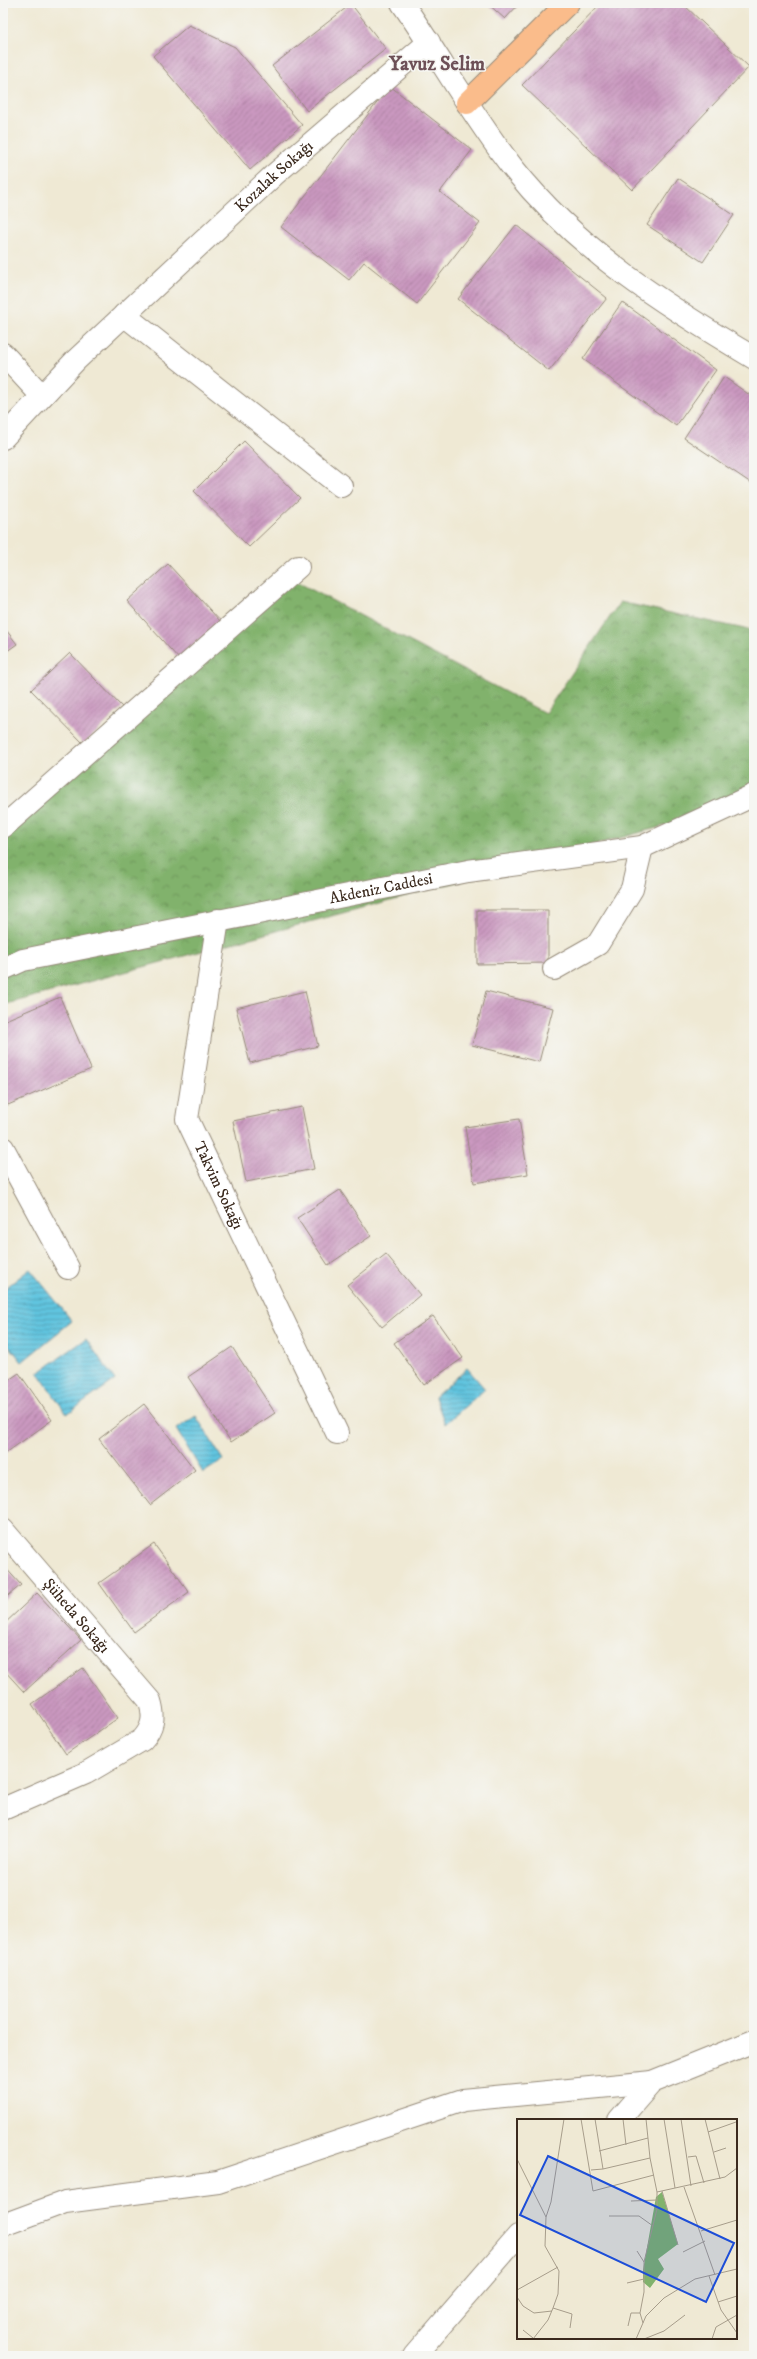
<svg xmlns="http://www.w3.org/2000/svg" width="757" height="2359" font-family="'IM FELL DW Pica',serif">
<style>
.forest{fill:url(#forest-crowns);stroke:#5e6e45}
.water{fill:url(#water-rules);stroke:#4e777e}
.building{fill:url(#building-hatch)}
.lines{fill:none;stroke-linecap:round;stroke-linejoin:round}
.minor-casing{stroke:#958a79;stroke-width:24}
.major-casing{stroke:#958a79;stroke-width:24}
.minor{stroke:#fff;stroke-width:22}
.major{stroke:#fabc8b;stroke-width:22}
.labels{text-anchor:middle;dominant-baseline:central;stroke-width:3;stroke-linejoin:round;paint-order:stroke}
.street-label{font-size:16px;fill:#3b2a1e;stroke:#f6f6f2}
.district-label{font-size:20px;font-weight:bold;fill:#6d5057;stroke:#f6f6f2}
.inset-road{fill:none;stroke:#a79d8b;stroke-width:1}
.view{fill:#1d4ed8;fill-opacity:0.15;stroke:#1d4ed8;stroke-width:2}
.inset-edge{fill:none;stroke:#3b2a1e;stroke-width:2}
</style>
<defs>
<pattern id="forest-crowns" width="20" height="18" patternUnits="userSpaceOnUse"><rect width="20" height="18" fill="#81b26c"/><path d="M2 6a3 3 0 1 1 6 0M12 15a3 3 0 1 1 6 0" fill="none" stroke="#6b9158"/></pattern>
<pattern id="water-rules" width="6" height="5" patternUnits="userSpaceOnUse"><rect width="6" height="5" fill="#61c4df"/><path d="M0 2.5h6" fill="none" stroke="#519fb4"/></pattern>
<pattern id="building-hatch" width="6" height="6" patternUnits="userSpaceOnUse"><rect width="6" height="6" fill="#ca98c0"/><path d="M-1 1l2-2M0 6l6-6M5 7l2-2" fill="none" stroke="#a57c9b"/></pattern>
</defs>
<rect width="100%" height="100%" fill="#f6f6f2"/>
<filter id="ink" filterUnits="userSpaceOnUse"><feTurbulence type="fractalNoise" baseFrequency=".025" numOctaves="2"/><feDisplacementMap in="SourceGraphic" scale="8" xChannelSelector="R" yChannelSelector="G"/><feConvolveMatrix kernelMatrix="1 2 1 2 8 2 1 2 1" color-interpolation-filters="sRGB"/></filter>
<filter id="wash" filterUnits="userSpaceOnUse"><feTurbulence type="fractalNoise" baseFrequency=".012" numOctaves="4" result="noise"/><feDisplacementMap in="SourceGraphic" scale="16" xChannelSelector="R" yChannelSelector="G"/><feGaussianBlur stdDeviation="0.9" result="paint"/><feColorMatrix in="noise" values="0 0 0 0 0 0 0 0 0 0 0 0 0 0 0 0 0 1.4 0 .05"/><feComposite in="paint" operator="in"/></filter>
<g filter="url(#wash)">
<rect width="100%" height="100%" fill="#efe9d4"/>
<polygon class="forest" points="282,574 545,713 620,602 754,631 754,796 723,810 3,1005 3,829"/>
<g class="water">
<polygon points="30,1269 72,1321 22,1362 3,1338 3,1290"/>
<polygon points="86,1339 115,1380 67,1414 38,1373"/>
<polygon points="467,1368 485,1389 445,1424 435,1397"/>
<polygon points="196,1416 223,1460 203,1473 176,1429"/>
</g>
<g id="blocks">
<g class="building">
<polygon points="487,3 520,3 505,19"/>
<polygon points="601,3 682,3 749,67 632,190 522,85"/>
<polygon points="351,4 386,49 307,111 272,66"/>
<polygon points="189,25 235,47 302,125 250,170 153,56"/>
<polygon points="390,86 472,150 440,192 480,223 417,304 364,262 349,280 281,227"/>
<polygon points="678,178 734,215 703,262 647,225"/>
<polygon points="516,225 607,298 549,371 458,299"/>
<polygon points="622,302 716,370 676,426 583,359"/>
<polygon points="724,377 754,398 754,485 684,438"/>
<polygon points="244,441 300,498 249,547 194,491"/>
<polygon points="168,564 221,622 179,659 127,601"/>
<polygon points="3,626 17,644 3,654"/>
<polygon points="70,653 122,707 84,744 31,690"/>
<polygon points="477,910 548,910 548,963 477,964"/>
<polygon points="305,991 318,1046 250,1063 236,1008"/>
<polygon points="486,991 553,1008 539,1062 472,1045"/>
<polygon points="60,997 91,1069 8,1105 3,1094 3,1021"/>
<polygon points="302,1107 314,1169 246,1182 233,1121"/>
<polygon points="519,1119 528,1174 474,1183 465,1127"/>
<polygon points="340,1190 371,1236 328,1265 297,1218"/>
<polygon points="386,1254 420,1295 382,1327 347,1285"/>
<polygon points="433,1316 463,1358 424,1385 394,1343"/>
<polygon points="232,1347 275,1413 231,1442 188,1377"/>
<polygon points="19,1373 52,1420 3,1455 3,1384"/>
<polygon points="144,1404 195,1470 150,1505 99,1439"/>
<polygon points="154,1544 189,1592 134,1632 99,1583"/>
<polygon points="3,1565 21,1585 3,1600"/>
<polygon points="37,1593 81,1640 24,1692 3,1669 3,1625"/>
<polygon points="83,1668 118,1718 66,1754 32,1704"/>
</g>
</g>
</g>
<g filter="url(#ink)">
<use href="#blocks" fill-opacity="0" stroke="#958a79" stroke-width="1"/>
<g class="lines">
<g class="minor-casing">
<g id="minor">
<path d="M402 3C440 57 472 116 513 168 580 252 663 304 754 358"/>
<polyline points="124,315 341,486"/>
<polyline points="3,354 42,396"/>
<path id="s1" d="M3 438 75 361 274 175 429 42"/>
<polyline points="3,827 298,567"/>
<path id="s2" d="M218 920 187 1119 337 1433"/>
<path id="s3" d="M3 969 23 960 468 871 642 847 754 795"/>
<polyline points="554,969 598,944 632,889 642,847"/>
<polyline points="3,1148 68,1268"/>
<path id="s4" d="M3 1530 150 1701C155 1717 153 1728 142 1740L86 1773 3 1809"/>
<polyline points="619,2120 652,2082 754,2041"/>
<polyline points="3,2225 65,2202 218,2182 463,2100 652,2082"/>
<polyline points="414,2356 518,2236"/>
</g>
</g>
<g class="major-casing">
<polyline id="major" points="467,103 568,3"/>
</g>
<use href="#minor" class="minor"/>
<use href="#major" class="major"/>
</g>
</g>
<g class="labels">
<g class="street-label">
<text stroke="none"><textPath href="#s1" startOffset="377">Kozalak Sokağı</textPath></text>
<text stroke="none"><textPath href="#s3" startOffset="387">Akdeniz Caddesi</textPath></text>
<text stroke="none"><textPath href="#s2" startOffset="275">Takvim Sokağı</textPath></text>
<text stroke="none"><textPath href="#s4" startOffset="113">Şüheda Sokağı</textPath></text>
</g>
<g class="district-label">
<text x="437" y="64">Yavuz Selim</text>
</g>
</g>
<g transform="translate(517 2119)">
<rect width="220" height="220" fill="#efe9d4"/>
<path d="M145 73 161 125 141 140 147 150 133 169 126 163V151L139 78Z" fill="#81b26c"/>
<path class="inset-road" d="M64 0 76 72 137 56M78 0 86 50 133 39M106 0 109 26M147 0 158 69M164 0 174 67M188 0 203 60M191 13 219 3M82 32 131 19M197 33 209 29M171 38 179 37 187 64M0 40 29 98 28 127 42 152 41 175 36 189 31 201 16 220M74 51 86 50M167 68 198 156M145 72 161 126M140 73 208 58 220 49M114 82 140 81M92 97H122L136 107M29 98 34 83 47 0M184 112 220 101M120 132 127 143M166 133 188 122M192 157 204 191 220 214M110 164 127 160M0 171 41 148M0 178 6 187 17 194 35 192M201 183 220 177M36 189 55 195 53 209M126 204 123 194 127 173V143L140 90V73L133 39 129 0M111 207 114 194H123M6 211 16 219M119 220 129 197 147 179 178 160 220 150M127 220 147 212 168 196M195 220 199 208 220 196"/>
<path class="view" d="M31 37 217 124 189 183 3 96Z"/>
<rect width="220" height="220" class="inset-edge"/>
</g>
<rect width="757" height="2359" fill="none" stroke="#f6f6f2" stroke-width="16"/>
</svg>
